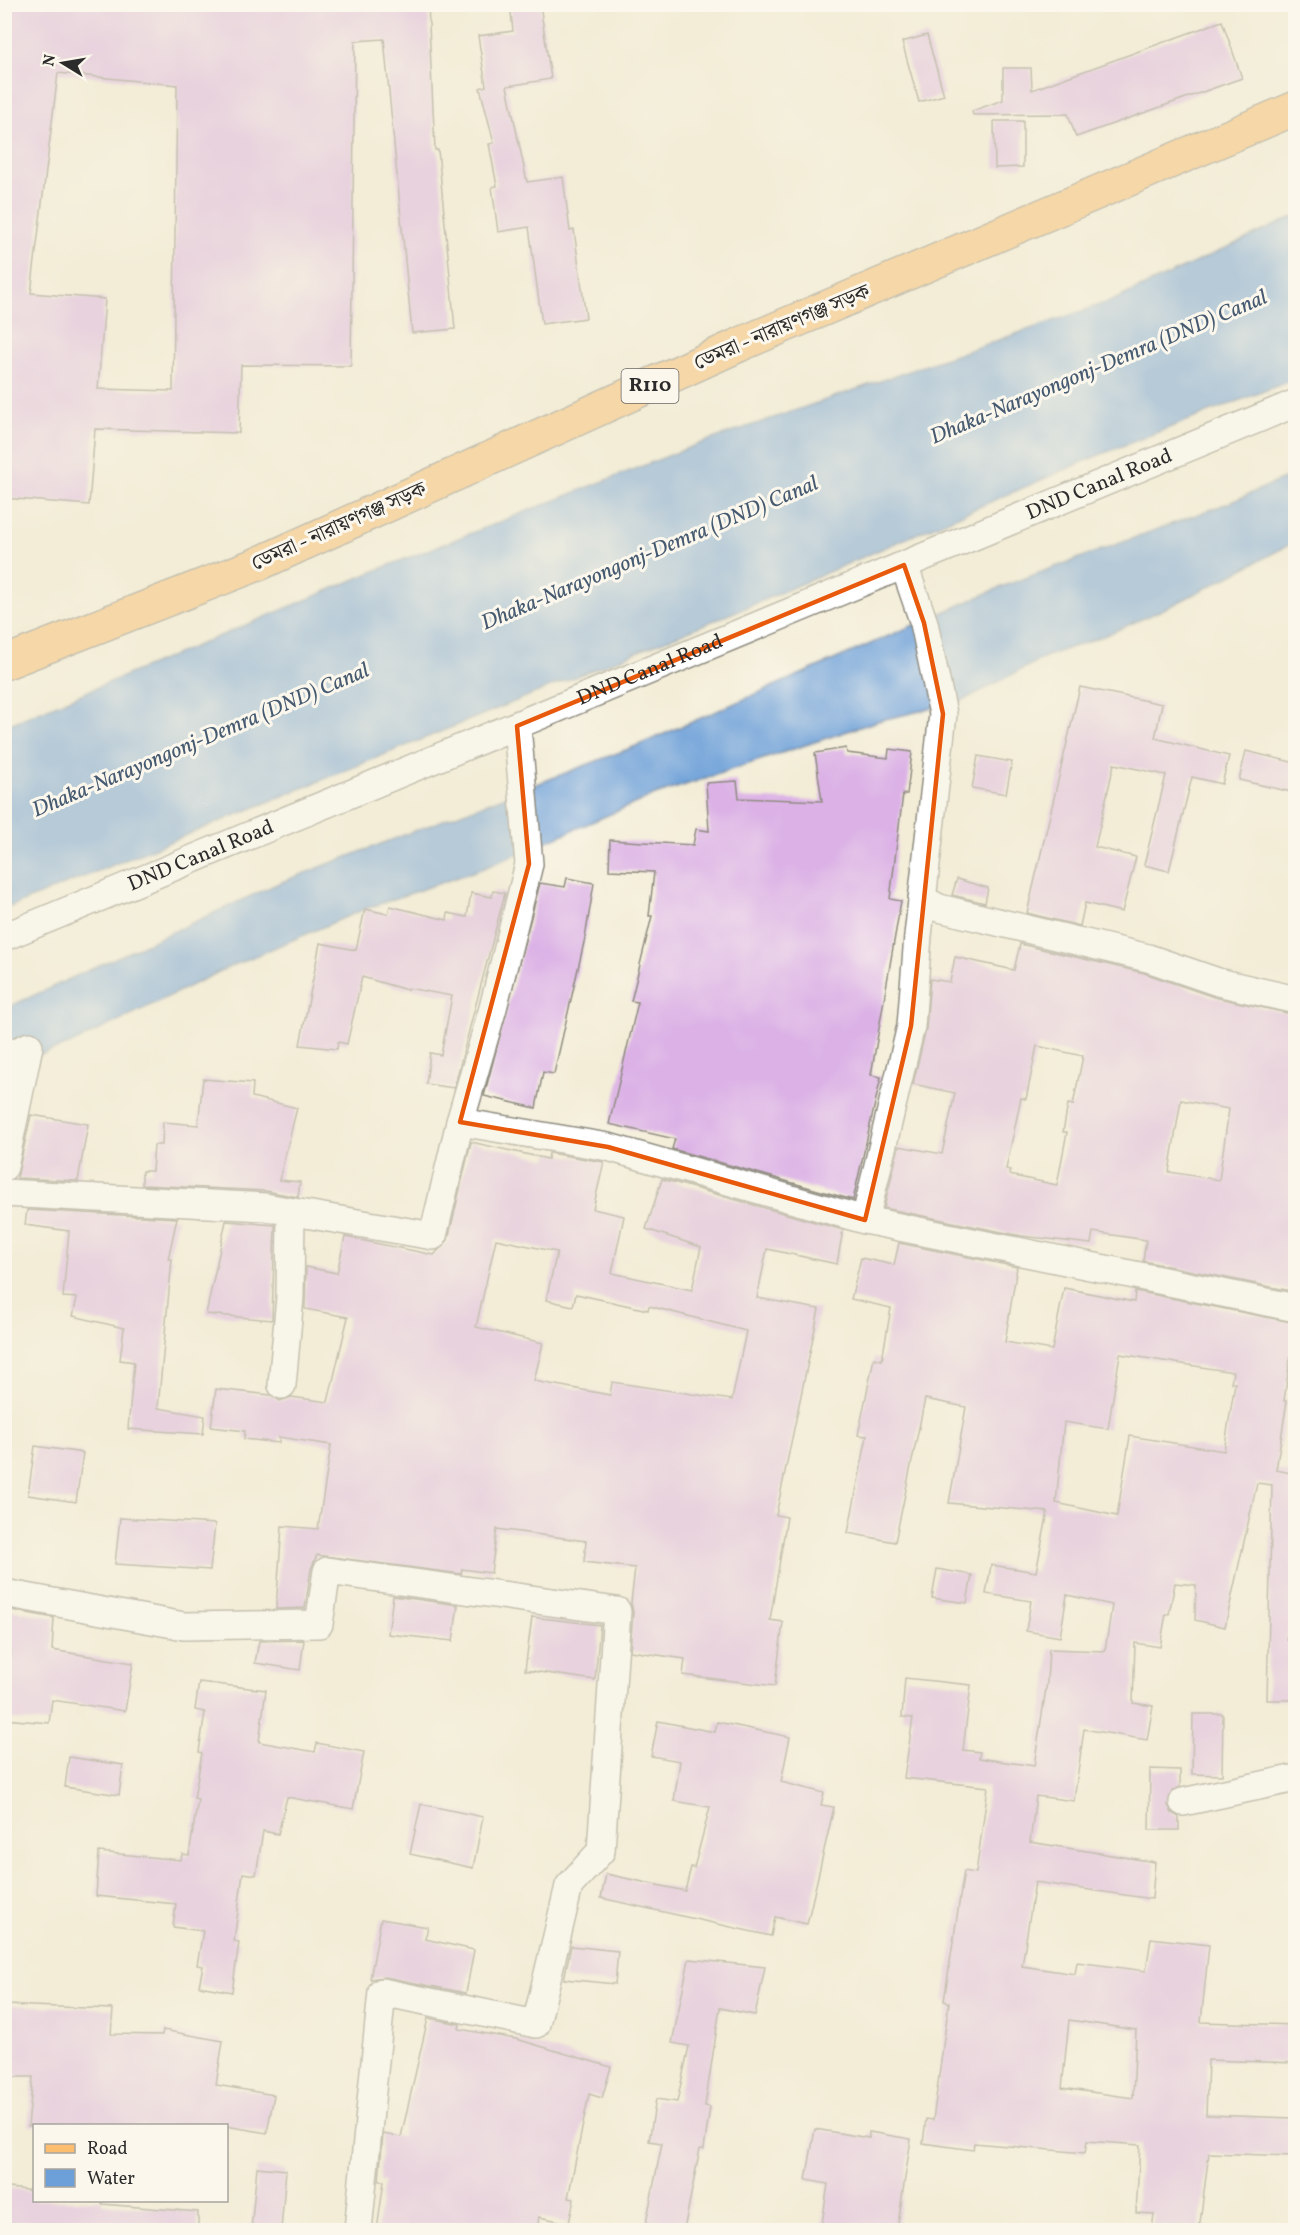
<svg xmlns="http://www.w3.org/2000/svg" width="1300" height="2235" font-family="Vollkorn,'Noto Serif Bengali',serif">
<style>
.water{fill:#6da0d9;stroke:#4c6682;stroke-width:1.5}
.building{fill:#dcb2e6;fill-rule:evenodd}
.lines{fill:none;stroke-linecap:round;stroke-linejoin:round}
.street-casing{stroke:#8f8c81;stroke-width:30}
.primary-casing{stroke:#8f8c81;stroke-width:36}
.street{stroke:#fff;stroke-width:27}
.primary{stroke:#fbbd6e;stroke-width:33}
.marked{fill:none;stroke:#e8590c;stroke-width:4.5;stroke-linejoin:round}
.labels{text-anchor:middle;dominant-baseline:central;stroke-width:6;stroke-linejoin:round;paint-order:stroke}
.shield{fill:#fbf7ec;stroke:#696865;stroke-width:1.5}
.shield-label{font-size:20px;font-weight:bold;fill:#2b2b2b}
.street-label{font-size:21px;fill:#2b2b2b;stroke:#fbf7ec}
.water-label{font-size:22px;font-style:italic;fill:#455a71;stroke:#fbf7ec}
</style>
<rect width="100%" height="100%" fill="#fbf7ec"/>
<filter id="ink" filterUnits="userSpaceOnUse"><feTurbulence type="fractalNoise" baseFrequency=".0167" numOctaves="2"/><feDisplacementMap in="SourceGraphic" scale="12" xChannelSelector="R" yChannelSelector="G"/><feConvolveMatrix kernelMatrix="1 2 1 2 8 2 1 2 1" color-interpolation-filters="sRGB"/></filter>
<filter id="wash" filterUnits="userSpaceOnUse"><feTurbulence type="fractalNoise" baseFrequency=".008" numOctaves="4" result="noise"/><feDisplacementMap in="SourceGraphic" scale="24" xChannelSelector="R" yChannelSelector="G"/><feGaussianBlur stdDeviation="1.35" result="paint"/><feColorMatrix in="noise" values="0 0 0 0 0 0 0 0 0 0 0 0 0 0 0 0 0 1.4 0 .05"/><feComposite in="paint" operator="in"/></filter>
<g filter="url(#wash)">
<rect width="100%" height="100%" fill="#f3edd7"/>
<g class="water">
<polygon points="1295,216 1295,379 1099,455 752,605 5,909 5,726 377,570 701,443 1114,300"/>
<polygon points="1295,474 1295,542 1175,604 1106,635 1047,656 960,702 881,720 655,795 484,868 365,909 227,968 69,1045 5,1066 4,1009 279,883 641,744 1001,587 1231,502"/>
</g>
<g id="blocks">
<g class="building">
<path d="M4 4H428L435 150H438L455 329 412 333 384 39 355 41 351 366 241 365 239 433 95 429 89 505 4 498ZM58 73 177 85 173 391 98 389 105 299 31 293Z"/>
<polygon points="510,4 540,4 551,79 507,86 527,182 563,177 570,231 574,230 586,318 542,324 529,227 498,232 492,187 497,186 489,144 494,143 480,88 486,86 478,36 513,31"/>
<polygon points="1222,21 1242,78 1076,137 1068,114 973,115 972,111 1003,100 1003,68 1031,68 1032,90"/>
<polygon points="927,35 944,95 919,102 902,42"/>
<polygon points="994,121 1023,121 1023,167 995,168"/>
<polygon points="1080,687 1162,704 1155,738 1229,756 1222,784 1192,777 1169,871 1144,865 1166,775 1114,764 1095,847 1136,857 1122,912 1085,903 1080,926 1027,913"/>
<polygon points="846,748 847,753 888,758 889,749 912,752 907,794 903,794 890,899 901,901 871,1075 881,1077 853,1200 672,1149 675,1139 609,1124 638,1002 631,1001 652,916 649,916 654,872 609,870 610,840 693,845 696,829 709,831 706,783 737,781 739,798 822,801 815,753"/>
<polygon points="1246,751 1296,763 1296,793 1239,780"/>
<polygon points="978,756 1012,762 1006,794 972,788"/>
<polygon points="567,878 594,883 585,938 554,1074 543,1072 536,1108 484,1096 540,883 565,887"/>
<polygon points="957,879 988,888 985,903 952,895"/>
<polygon points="493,891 505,893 454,1088 426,1084 430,1053 441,1055 452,996 408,988 407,990 362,977 347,1044 338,1042 337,1049 300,1045 320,943 356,950 365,909 388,914 390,906 447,920 448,913 467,917 471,893 492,897"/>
<path d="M1020 944 1144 973 1214 997 1296 1015V1292L1143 1261 1146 1240 1093 1232 1091 1244 1022 1236 884 1208 899 1146 942 1154 955 1093 913 1084 926 1029 930 979 950 982 955 957 1014 970ZM1037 1046 1083 1056 1073 1105 1068 1104 1063 1132H1067L1057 1185 1009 1175 1010 1170 1006 1169 1021 1098 1026 1099ZM1181 1100 1229 1109 1219 1180 1169 1172Z"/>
<polygon points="203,1079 253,1083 252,1097 297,1108 279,1180 300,1182 298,1197 266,1191 142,1185 142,1171 152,1171 154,1145 162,1145 163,1122 198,1125"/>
<polygon points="31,1115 88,1124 78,1181 17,1178"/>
<path d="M471 1142 548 1159 549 1153 604 1162 593 1209 624 1216 612 1273 692 1290 701 1247 646 1229 662 1179 843 1230 837 1264 767 1249 757 1298 819 1309 776 1515 787 1517 770 1620 783 1622 775 1686 683 1675 685 1659 630 1651 633 1612 631 1603 635 1568 584 1562 586 1541 497 1529 491 1573 462 1569 461 1574 317 1555 311 1569 305 1608 276 1609 282 1526 318 1529 331 1445 279 1437V1443L244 1439 245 1431 211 1427 216 1389 271 1395 280 1401 291 1397 328 1402 348 1317 305 1309 306 1267 337 1273 345 1237 434 1255 448 1240ZM496 1239 557 1252 546 1300 573 1306 576 1294 648 1310 649 1306 746 1331 732 1400 612 1382 610 1395 534 1381 543 1343 476 1327Z"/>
<polygon points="27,1210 177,1218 168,1259 172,1259 158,1408 205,1416 203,1434 128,1429 134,1362 120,1360 124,1328 73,1316 77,1298 63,1297 69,1231 25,1225"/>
<polygon points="226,1221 275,1225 272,1320 206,1314"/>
<path d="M899 1243 1017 1267 1005 1342 1052 1350 1064 1288 1134 1302 1135 1291 1296 1323V1347L1292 1346 1284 1401H1287L1276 1470 1296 1474V1597L1286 1640H1296V1700H1267L1272 1485 1257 1483 1225 1627 1195 1620 1196 1585 1175 1583 1169 1614H1166L1160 1647 1135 1643 1133 1703 1153 1706 1147 1740 1084 1729 1074 1801 1036 1796 1030 1842 1155 1862 1152 1899 1035 1882 1022 1966 1075 1974 1077 1962 1146 1971 1151 1938 1209 1945 1201 2022 1296 2025V2063L1208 2060 1206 2115 1295 2118 1294 2156 1209 2153 1199 2230H1152L1154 2214 1136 2213 1140 2145 1087 2141 1085 2153 974 2143 973 2150 923 2143 926 2119 933 2120 949 2002 944 2001 964 1871 976 1873 988 1787 904 1778 913 1718 902 1717 905 1678 971 1685 963 1750 980 1752 979 1758 1034 1766 1047 1682 1049 1649 1105 1651 1112 1605 1067 1595 1060 1637 1026 1631 1031 1601 986 1594 991 1565 1036 1572 1048 1512 949 1503 966 1407 925 1399 895 1542 848 1533 867 1436 858 1435 874 1358 882 1360 891 1308 851 1299 861 1258 894 1265ZM1120 1354 1233 1372 1231 1383H1235L1224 1451 1130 1436 1117 1516 1056 1503 1064 1422 1108 1429ZM1069 2020 1136 2030 1133 2098 1062 2088Z"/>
<polygon points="35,1446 83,1453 76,1502 28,1495"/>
<polygon points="120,1518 215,1524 210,1570 115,1564"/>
<polygon points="937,1569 972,1575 967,1603 932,1598"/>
<polygon points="393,1596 458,1605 453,1641 388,1634"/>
<polygon points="6,1609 54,1618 52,1650 133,1663 125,1711 52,1700 49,1723 4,1719 11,1649 4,1648"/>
<polygon points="532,1617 600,1625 595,1680 525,1670"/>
<polygon points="304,1640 300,1670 255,1663 259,1641"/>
<polygon points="199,1682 266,1690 259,1742 315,1752 317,1743 364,1752 353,1809 287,1797 278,1834 263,1831 256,1875 243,1873 234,1941 239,1942 232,1992 199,1986 203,1966 197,1965 203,1931 173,1927 176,1904 96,1896 99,1852 181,1860 182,1854 189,1855 198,1799 194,1798 202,1753 199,1752 205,1712 195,1710"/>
<polygon points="1193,1714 1223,1714 1222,1775 1192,1774"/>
<polygon points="658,1721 715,1732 717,1722 790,1737 781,1782 824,1793 821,1805 834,1807 807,1924 775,1917 771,1936 601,1898 606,1874 685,1891 691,1867 694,1868 710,1807 674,1801 680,1761 651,1756"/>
<polygon points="69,1757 123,1765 119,1795 65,1787"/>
<polygon points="1150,1769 1180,1770 1180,1787 1172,1791 1168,1805 1172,1813 1179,1817 1179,1830 1149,1830"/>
<polygon points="421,1804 483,1817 473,1868 410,1854"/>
<polygon points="381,1919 428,1927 425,1939 474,1950 466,1993 385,1977 370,1979"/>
<polygon points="571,1946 618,1951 615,1984 564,1979"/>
<polygon points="689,1959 765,1967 755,2015 720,2008 705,2106 710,2107 704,2149 700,2149 684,2230 659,2230 645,2228 662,2143 649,2141 656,2099 677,2102 689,2046 672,2043"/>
<polygon points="4,2005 113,2009 111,2034 162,2035 163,2030 223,2041 216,2085 274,2095 267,2133 226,2126 28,2126 33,2077 4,2077"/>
<polygon points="428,2018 460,2024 459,2029 516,2039 611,2067 602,2098 589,2094 568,2198 574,2199 569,2223 539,2217 537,2230 377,2230 384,2181 379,2181 383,2134 401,2137"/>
<polygon points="815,2129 869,2138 869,2132 911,2139 897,2230 821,2230 828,2184 806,2180"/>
<polygon points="257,2167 286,2170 281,2230 251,2230"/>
<polygon points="9,2188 34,2191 34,2200 102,2200 102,2204 198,2212 198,2230 70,2230 71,2228 5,2225"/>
</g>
</g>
</g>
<g filter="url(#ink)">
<use href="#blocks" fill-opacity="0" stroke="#8f8c81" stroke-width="1.5"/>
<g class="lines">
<g class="street-casing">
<g id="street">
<polyline points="922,899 939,908 1148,958 1218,982 1296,1000"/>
<path id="s1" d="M4 937 1296 403"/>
<polyline points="4,1057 29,1046 4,1167"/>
<polyline points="460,1122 608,1147 865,1220 1296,1308"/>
<polyline points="4,1193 265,1207 433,1236 460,1122 493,1008 529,864 517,726"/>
<polyline points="865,1220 911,1026 918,936 943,714 924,623 904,565"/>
<polyline points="282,1385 290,1297 291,1214"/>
<polyline points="4,1593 184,1626 319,1624 327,1571 617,1611 601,1851 569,1886 536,2024 382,1992 358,2230"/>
<polyline points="1183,1802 1296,1778"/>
</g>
</g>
<g class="primary-casing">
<polyline id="primary" points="4,663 258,564 741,344 1296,108"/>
</g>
<use href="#street" class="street"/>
<use href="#primary" class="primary"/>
</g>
</g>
<path d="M0 0H1300V2235H0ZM904 565 924 623 943 714 911 1026 865 1220 608 1147 460 1122 529 864 517 726Z" fill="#f3edd7" fill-opacity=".55" fill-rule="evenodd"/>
<path class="marked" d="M904 565 924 623 943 714 911 1026 865 1220 608 1147 460 1122 529 864 517 726Z"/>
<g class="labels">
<rect class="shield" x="621.5" y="369" width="57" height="34" rx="4.5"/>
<g class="shield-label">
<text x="650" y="386">R110</text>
</g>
<g class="street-label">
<text transform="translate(782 328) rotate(-23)">ডেমরা - নারায়ণগঞ্জ সড়ক</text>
<text stroke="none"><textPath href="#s1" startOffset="1185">DND Canal Road</textPath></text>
<text transform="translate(339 527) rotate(-24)">ডেমরা - নারায়ণগঞ্জ সড়ক</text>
<text stroke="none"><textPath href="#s1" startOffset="699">DND Canal Road</textPath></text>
<text stroke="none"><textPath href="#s1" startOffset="213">DND Canal Road</textPath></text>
</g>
<g class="water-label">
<text transform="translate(1099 368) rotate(-23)">Dhaka-Narayongonj-Demra (DND) Canal</text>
<text transform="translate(650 554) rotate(-23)">Dhaka-Narayongonj-Demra (DND) Canal</text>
<text transform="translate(201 741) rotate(-23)">Dhaka-Narayongonj-Demra (DND) Canal</text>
</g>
</g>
<rect width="1300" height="2235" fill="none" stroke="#fbf7ec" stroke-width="24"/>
<rect x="33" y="2124" width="195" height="78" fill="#fbf7ec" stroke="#a8a59f" stroke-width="1.5"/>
<rect x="45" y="2144" width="30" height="9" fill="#fbbd6e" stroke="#a8a59f" stroke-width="1.5"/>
<text x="87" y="2154" font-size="18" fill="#2b2b2b">Road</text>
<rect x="45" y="2169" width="30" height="18" fill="#6da0d9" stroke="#a8a59f" stroke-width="1.5"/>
<text x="87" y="2184" font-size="18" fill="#2b2b2b">Water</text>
<g transform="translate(63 63) rotate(281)" stroke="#fbf7ec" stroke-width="4.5" paint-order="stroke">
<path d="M0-4.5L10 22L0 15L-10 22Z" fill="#2b2b2b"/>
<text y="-9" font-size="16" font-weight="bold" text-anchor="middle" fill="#2b2b2b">N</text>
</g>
</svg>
